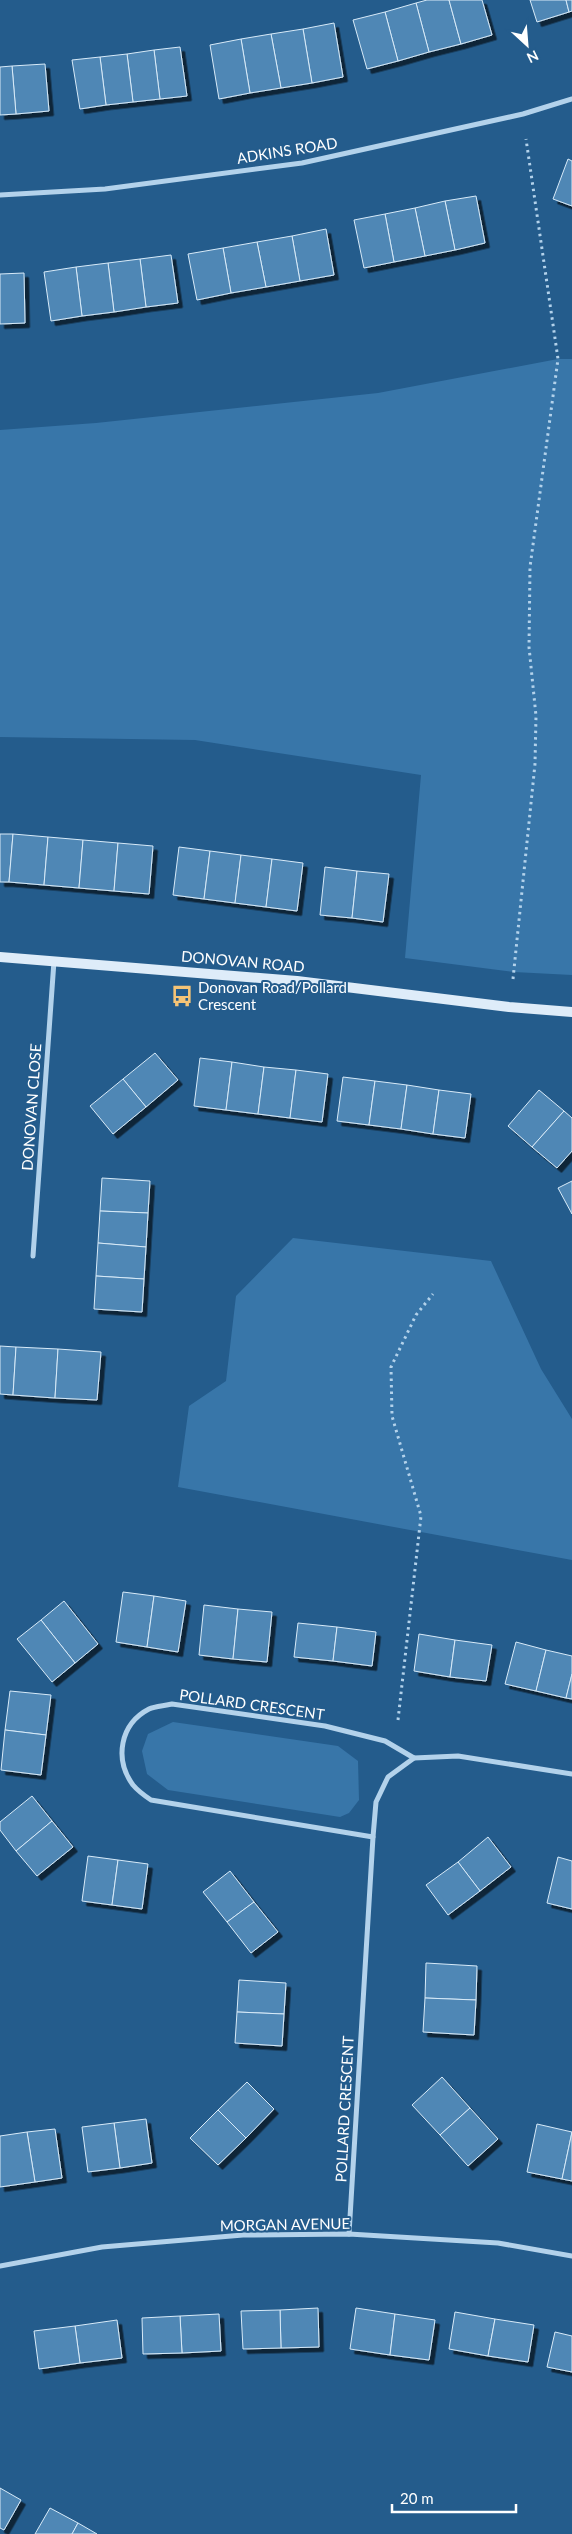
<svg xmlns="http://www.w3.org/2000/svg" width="572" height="2534" font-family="Lato,sans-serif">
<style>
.green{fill:#3876a9}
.building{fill:#5087b5;stroke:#d7eaf8;filter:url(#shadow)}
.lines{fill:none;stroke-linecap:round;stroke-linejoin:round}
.path{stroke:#b3d2eb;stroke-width:3;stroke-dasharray:2.5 4;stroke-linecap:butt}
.street{stroke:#b3d2eb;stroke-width:5}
.secondary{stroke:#deecf9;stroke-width:10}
.labels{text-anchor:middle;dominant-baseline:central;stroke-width:4;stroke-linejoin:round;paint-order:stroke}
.street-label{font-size:15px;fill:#fff;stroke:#245c8c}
.poi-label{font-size:15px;fill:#fff;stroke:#245c8c;text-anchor:start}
</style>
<defs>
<filter id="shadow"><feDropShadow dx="4.5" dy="4.5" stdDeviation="0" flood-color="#0009"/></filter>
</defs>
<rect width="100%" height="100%" fill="#245c8c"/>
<g class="green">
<polygon points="558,359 572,359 572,975 514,972 405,958 421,775 195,740 0,737 0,430 96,423 378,393"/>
<polygon points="293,1238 491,1261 541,1369 572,1419 572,1560 178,1487 189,1406 226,1381 236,1296"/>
<polygon points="173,1722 338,1746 358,1761 359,1800 349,1813 340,1817 168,1790 147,1774 142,1751 148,1734"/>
</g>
<g class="building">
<polygon points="427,0 449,0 461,44 429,52 416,3"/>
<polygon points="449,0 482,0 492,35 461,44"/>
<polygon points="530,0 566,0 569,12 537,22"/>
<polygon points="566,0 572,0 572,11 569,12"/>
<polygon points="416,3 429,52 398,61 385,12"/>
<polygon points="385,12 398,61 367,69 353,20"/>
<polygon points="334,23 343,77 312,83 303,29"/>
<polygon points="303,29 312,83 281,88 271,34"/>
<polygon points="271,34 281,88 250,93 241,39"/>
<polygon points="241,39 250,93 219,99 210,45"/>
<polygon points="180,47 187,96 160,99 154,50"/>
<polygon points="154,50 160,99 133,102 127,54"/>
<polygon points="127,54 133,102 106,105 100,57"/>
<polygon points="100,57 106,105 80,109 72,60"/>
<polygon points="45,64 49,111 16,114 12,66"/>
<polygon points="12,66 16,114 0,115 0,67"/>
<polygon points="568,159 572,161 572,206 553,199"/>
<polygon points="476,196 485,243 455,250 445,201"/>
<polygon points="445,201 455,250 425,256 415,208"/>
<polygon points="415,208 425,256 394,262 385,214"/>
<polygon points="385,214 394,262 364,268 354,220"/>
<polygon points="326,229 334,275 300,281 292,236"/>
<polygon points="292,236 300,281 266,287 257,242"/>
<polygon points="257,242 266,287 231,293 223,248"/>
<polygon points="223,248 231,293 197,300 188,254"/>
<polygon points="171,255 178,303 146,307 140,259"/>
<polygon points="140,259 146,307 114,312 108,263"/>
<polygon points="108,263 114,312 82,316 76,267"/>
<polygon points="76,267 82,316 51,321 44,272"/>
<polygon points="24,273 25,323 0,324 0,274"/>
<polygon points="0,834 13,834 9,882 0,882"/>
<polygon points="13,834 48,837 44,885 9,882"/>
<polygon points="48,837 83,840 79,888 44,885"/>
<polygon points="83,840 118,843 114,891 79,888"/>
<polygon points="118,843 153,846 149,894 114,891"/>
<polygon points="179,847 210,851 204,899 173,895"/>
<polygon points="210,851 241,855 235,903 204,899"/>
<polygon points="241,855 272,859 266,907 235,903"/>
<polygon points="272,859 303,863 297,911 266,907"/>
<polygon points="325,867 357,871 352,918 320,915"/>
<polygon points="357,871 389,874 383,922 352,918"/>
<polygon points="155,1053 178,1080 146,1107 123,1079"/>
<polygon points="200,1058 232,1062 226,1110 194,1106"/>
<polygon points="232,1062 264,1067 258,1114 226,1110"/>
<polygon points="264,1067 296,1070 290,1118 258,1114"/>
<polygon points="296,1070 328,1074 322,1122 290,1118"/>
<polygon points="343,1077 375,1081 369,1125 337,1121"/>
<polygon points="123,1079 146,1107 113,1134 90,1106"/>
<polygon points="375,1081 407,1085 401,1129 369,1125"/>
<polygon points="407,1085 439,1090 433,1134 401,1129"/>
<polygon points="439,1090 471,1094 465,1138 433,1134"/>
<polygon points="539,1090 564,1111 532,1147 508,1126"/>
<polygon points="564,1111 572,1118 572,1151 557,1168 532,1147"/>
<polygon points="102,1178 150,1181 148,1213 100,1211"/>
<polygon points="572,1181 572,1214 558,1188"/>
<polygon points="100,1211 148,1213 146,1247 98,1243"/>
<polygon points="98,1243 146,1247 144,1279 96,1276"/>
<polygon points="96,1276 144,1279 142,1312 94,1309"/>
<polygon points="0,1346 16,1347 13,1395 0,1394"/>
<polygon points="16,1347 58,1349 55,1398 13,1395"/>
<polygon points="58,1349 101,1352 97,1400 55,1398"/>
<polygon points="123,1592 154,1596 147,1647 116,1642"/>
<polygon points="154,1596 186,1601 178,1652 147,1647"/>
<polygon points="64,1601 98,1644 75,1663 41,1620"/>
<polygon points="204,1605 238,1609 233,1659 199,1655"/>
<polygon points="238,1609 272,1612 267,1662 233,1659"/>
<polygon points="41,1620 75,1663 52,1682 17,1639"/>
<polygon points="298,1623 337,1627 333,1661 294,1657"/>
<polygon points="337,1627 376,1632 372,1666 333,1661"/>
<polygon points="419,1634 455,1640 450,1677 414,1671"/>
<polygon points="455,1640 492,1645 486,1681 450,1677"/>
<polygon points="516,1642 546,1650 536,1691 505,1684"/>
<polygon points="546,1650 572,1656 572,1674 566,1698 536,1691"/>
<polygon points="572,1674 572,1699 566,1698"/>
<polygon points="10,1691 51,1695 46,1735 5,1730"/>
<polygon points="5,1730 46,1735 41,1775 1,1770"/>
<polygon points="32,1796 52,1821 16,1851 0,1830 0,1822"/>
<polygon points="52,1821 73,1847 37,1876 16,1851"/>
<polygon points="488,1837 511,1867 480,1891 458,1862"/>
<polygon points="88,1856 118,1860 112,1905 82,1901"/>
<polygon points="558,1857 572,1861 572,1909 547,1903"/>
<polygon points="118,1860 148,1864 142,1909 112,1905"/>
<polygon points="458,1862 480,1891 448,1915 426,1885"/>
<polygon points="230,1871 254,1902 227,1922 203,1892"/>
<polygon points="254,1902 278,1932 251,1953 227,1922"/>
<polygon points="426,1963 477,1966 476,2000 425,1998"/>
<polygon points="239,1980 286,1983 284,2014 237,2012"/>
<polygon points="425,1998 476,2000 474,2035 423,2032"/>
<polygon points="237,2012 284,2014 282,2046 235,2043"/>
<polygon points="442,2077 470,2108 440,2135 412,2105"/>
<polygon points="247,2082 274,2109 246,2138 218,2110"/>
<polygon points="470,2108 498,2139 468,2166 440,2135"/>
<polygon points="218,2110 246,2138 218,2165 190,2138"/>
<polygon points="146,2119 152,2163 120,2168 114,2123"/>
<polygon points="114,2123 120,2168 88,2172 82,2127"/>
<polygon points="537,2124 572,2132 562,2179 527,2172"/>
<polygon points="55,2129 62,2178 35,2182 27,2132"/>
<polygon points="27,2132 35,2182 0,2187 0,2136"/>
<polygon points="572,2132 572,2181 562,2179"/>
<polygon points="318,2308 319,2347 281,2348 280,2310"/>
<polygon points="356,2308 395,2314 390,2355 350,2349"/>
<polygon points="280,2310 281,2348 243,2349 241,2311"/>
<polygon points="455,2312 495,2319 488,2356 449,2349"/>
<polygon points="219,2314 221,2351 182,2353 180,2316"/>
<polygon points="395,2314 435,2320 429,2360 390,2355"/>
<polygon points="180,2316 182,2353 143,2354 142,2318"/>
<polygon points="495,2319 534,2325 528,2362 488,2356"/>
<polygon points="117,2320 122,2358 80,2363 75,2326"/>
<polygon points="75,2326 80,2363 39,2369 34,2331"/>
<polygon points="555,2332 572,2336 572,2372 547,2367"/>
<polygon points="0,2488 21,2500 4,2530 0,2528"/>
<polygon points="50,2508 78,2523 72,2534 35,2534"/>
<polygon points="78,2523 97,2534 72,2534"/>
</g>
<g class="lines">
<g class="path">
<polyline points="513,979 535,764 536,716 529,647 530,567 558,359 526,139"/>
<polyline points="398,1720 421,1516 392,1416 391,1367 416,1315 433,1294"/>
</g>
<g class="street">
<polyline points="0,195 105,189 302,163 523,114 572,99"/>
<polyline points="33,1256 54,961"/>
<path d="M373 1837 151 1800C145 1796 138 1791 133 1785 114 1759 120 1724 149 1709 155 1706 164 1706 172 1704L325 1726 385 1741 414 1758"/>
<polyline points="349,2234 373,1837 376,1802 388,1777 414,1758 458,1756 572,1774"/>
<polyline points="0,2266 102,2247 243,2235 349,2234 498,2243 572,2256"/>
</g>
<polyline class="secondary" points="0,957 297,981 509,1007 572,1012"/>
</g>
<defs>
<g id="bus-bare" transform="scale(1.725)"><path d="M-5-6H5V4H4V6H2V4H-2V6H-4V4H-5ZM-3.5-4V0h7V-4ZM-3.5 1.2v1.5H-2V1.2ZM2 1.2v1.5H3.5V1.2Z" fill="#f5c476" stroke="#245c8c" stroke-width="2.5" paint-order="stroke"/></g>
</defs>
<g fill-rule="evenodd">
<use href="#bus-bare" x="182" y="996"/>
</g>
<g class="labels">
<g class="street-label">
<text transform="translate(287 150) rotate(-9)">ADKINS ROAD</text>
<text transform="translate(243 961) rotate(5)">DONOVAN ROAD</text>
<text transform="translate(31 1107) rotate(-86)">DONOVAN CLOSE</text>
<text transform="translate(252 1704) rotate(8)">POLLARD CRESCENT</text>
<text transform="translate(344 2109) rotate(-87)">POLLARD CRESCENT</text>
<text transform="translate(285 2224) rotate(-1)">MORGAN AVENUE</text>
</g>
<g class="poi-label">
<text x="198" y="987">Donovan Road/Pollard<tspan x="198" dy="17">Crescent</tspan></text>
</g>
</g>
<g transform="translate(527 45) rotate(154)" stroke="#245c8c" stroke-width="4" paint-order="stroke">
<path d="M0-4L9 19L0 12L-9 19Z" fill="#ffffff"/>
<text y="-8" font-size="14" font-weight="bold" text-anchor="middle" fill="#ffffff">N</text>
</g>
<path d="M392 2504v8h124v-8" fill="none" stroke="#ffffff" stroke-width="2.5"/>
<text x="400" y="2504" font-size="15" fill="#ffffff" stroke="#245c8c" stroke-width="4" paint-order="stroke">20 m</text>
</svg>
